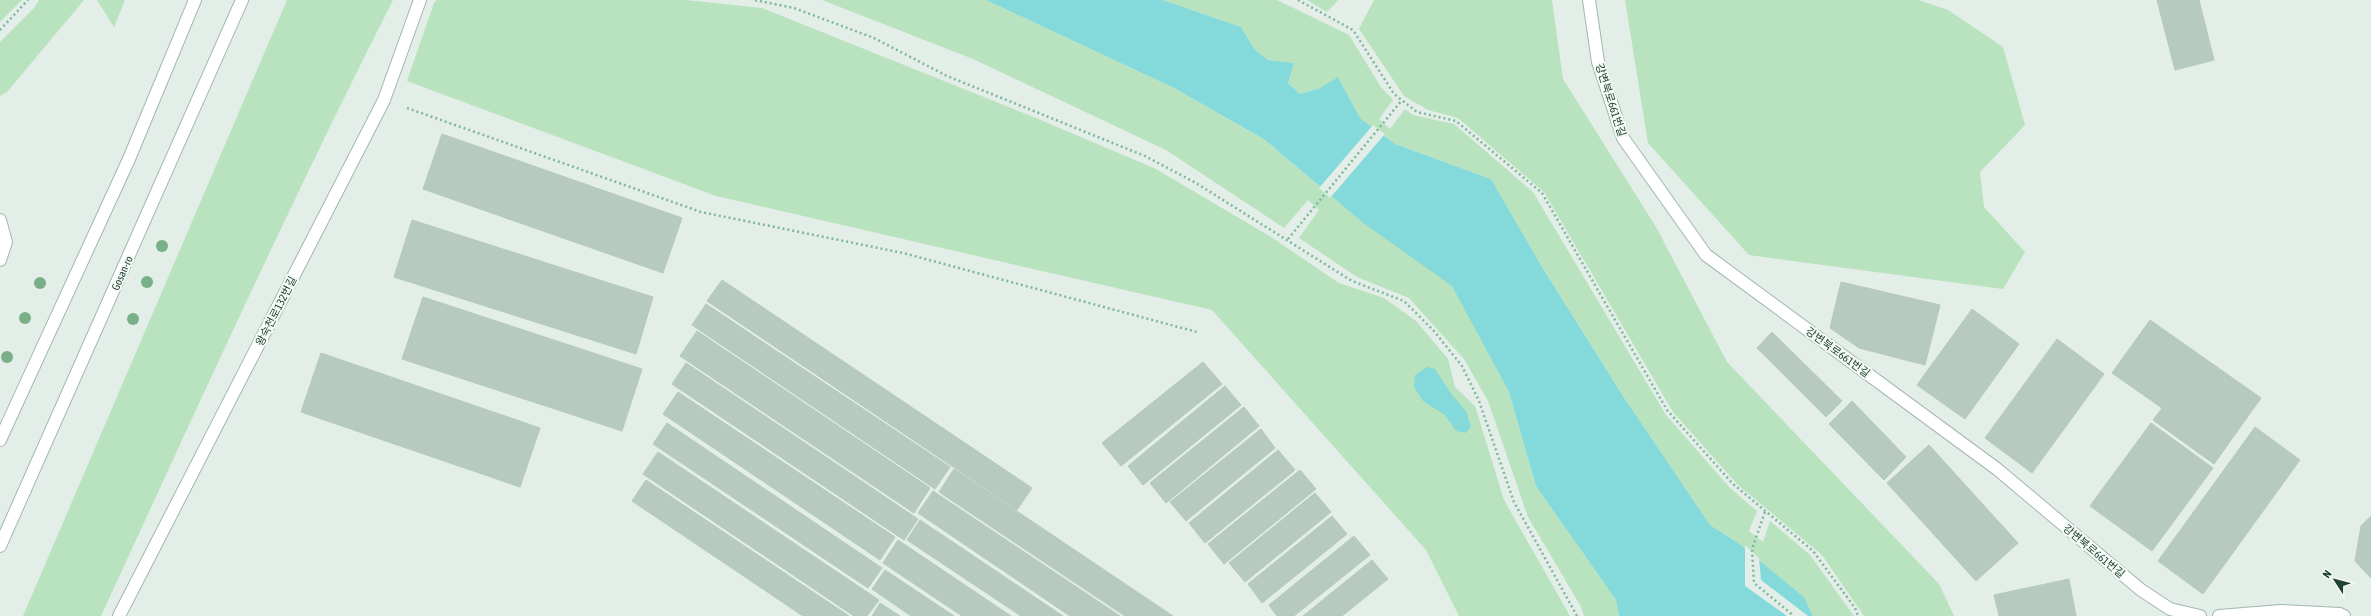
<svg xmlns="http://www.w3.org/2000/svg" width="2371" height="616" font-family="'Asap Condensed','Noto Sans KR',sans-serif">
<style>
.green{fill:#b9e2be}
.water{fill:#84dada}
.pier{fill:#e2eee7}
.building{fill:#b7cabf;stroke:#b4c9bd}
.lines{fill:none;stroke-linecap:round;stroke-linejoin:round}
.service-casing{stroke:#a4b7ae;stroke-width:14}
.minor-casing{stroke:#a4b7ae;stroke-width:14}
.tertiary-casing{stroke:#a4b7ae;stroke-width:14}
.path{stroke:#7fb69c;stroke-width:2.5;stroke-dasharray:2 3;stroke-linecap:butt}
.service{stroke:#fff;stroke-width:12}
.minor{stroke:#fff;stroke-width:12}
.tertiary{stroke:#fff;stroke-width:12}
.tree{fill:#7ab087}
.labels{text-anchor:middle;dominant-baseline:central;stroke-width:4;stroke-linejoin:round;paint-order:stroke}
.street-label{font-size:11px;fill:#204234;stroke:#f4faf6}
</style>
<rect width="100%" height="100%" fill="#e2eee7"/>
<g class="green">
<polygon points="0,0 22,0 0,22"/>
<polygon points="39,0 84,0 7,92 0,96 0,42 34,8"/>
<polygon points="92,0 125,0 114,27 97,0"/>
<path d="M287 0H393C290 203 196 410 101 616H23Z"/>
<polygon points="437,0 686,0 762,8 1036,118 1156,169 1271,237 1339,283 1384,298 1416,321 1448,359 1455,387 1475,406 1504,500 1570,616 1459,616 1426,550 1212,310 716,196 407,81 434,3"/>
<polygon points="822,0 986,0 1174,88 1266,141 1363,223 1453,286 1509,392 1536,486 1616,600 1619,616 1584,616 1580,605 1528,517 1488,401 1464,359 1409,298 1357,277 1299,238 1319,210 1308,200 1284,228 1166,150 973,59"/>
<polygon points="1163,0 1277,0 1349,35 1381,87 1393,100 1379,119 1390,129 1405,109 1413,115 1454,124 1533,192 1666,415 1730,488 1757,511 1749,531 1763,542 1770,521 1810,555 1854,616 1813,616 1804,597 1738,543 1710,525 1621,393 1542,267 1491,179 1395,144 1360,118 1338,77 1318,89 1300,94 1288,83 1294,63 1268,60 1255,50 1241,27"/>
<polygon points="1307,0 1338,0 1327,12"/>
<polygon points="1374,0 1552,0 1563,79 1656,227 1727,362 1939,584 1954,616 1864,616 1822,555 1737,484 1673,412 1544,192 1458,118 1428,110 1404,96 1359,29"/>
<polygon points="1625,0 1919,0 1948,10 2003,47 2025,125 1980,172 1984,207 2025,252 2003,289 1749,255 1648,143"/>
</g>
<g class="water">
<polygon points="986,0 1163,0 1241,27 1255,50 1268,60 1294,63 1288,83 1300,94 1318,89 1338,77 1360,118 1395,144 1491,179 1542,267 1621,393 1710,525 1738,543 1804,597 1813,616 1619,616 1616,600 1536,486 1509,392 1452,286 1363,223 1265,140 1174,88"/>
<polygon points="1427,367 1435,369 1452,395 1466,411 1471,427 1465,433 1456,431 1445,415 1423,401 1414,387 1415,375"/>
</g>
<g class="pier">
<polygon points="1373,125 1385,134 1330,198 1319,188"/>
<polygon points="1745,545 1759,558 1761,580 1808,616 1787,616 1745,586"/>
</g>
<g class="building">
<polygon points="2157,0 2199,0 2214,60 2175,70"/>
<polygon points="442,134 682,218 663,273 423,189"/>
<polygon points="412,220 653,297 636,354 394,277"/>
<polygon points="722,280 1032,488 1017,510 707,301"/>
<polygon points="1841,282 1940,305 1925,365 1859,348 1830,328"/>
<polygon points="423,297 642,369 622,431 402,359"/>
<polygon points="706,304 950,467 935,489 692,325"/>
<polygon points="1972,309 2019,344 1965,419 1917,385"/>
<polygon points="2150,320 2261,398 2214,464 2153,420 2162,408 2112,373"/>
<polygon points="697,331 930,488 914,513 680,356"/>
<polygon points="1772,332 1842,401 1826,417 1757,348"/>
<polygon points="2057,339 2104,374 2032,473 1985,438"/>
<polygon points="321,353 540,428 520,487 301,412"/>
<polygon points="1203,362 1222,384 1121,466 1102,443"/>
<polygon points="686,363 918,519 904,540 672,384"/>
<polygon points="1225,386 1241,405 1143,485 1128,466"/>
<polygon points="678,392 895,537 880,560 663,414"/>
<polygon points="1852,401 1906,457 1884,480 1829,424"/>
<polygon points="1244,407 1259,426 1166,503 1150,483"/>
<polygon points="667,423 882,568 868,588 653,444"/>
<polygon points="2151,423 2213,468 2152,551 2090,506"/>
<polygon points="2255,427 2300,460 2203,594 2158,561"/>
<polygon points="1261,429 1275,448 1186,521 1170,502"/>
<polygon points="1929,445 2018,543 1976,581 1887,483"/>
<polygon points="1278,450 1295,470 1205,543 1189,523"/>
<polygon points="658,452 879,600 867,616 854,616 643,474"/>
<polygon points="954,469 1173,616 1125,616 939,492"/>
<polygon points="1300,470 1316,489 1224,564 1208,544"/>
<polygon points="646,480 849,616 803,616 632,501"/>
<polygon points="933,491 1120,616 1070,616 918,513"/>
<polygon points="1315,493 1331,512 1245,582 1229,563"/>
<polygon points="1332,516 1347,534 1262,603 1248,584"/>
<polygon points="2371,516 2371,578 2355,561 2361,526"/>
<polygon points="920,520 1063,616 1021,616 907,540"/>
<polygon points="1354,536 1370,555 1294,616 1277,616 1269,605"/>
<polygon points="898,540 1011,616 962,616 883,563"/>
<polygon points="1372,560 1388,579 1342,616 1303,616"/>
<polygon points="885,570 954,616 911,616 872,589"/>
<polygon points="2069,579 2076,616 1999,616 1994,595"/>
<polygon points="880,603 900,616 872,616"/>
</g>
<g class="lines">
<g class="service-casing">
<polyline id="service" points="0,220 6,242 0,260"/>
</g>
<g class="minor-casing">
<g id="minor">
<polyline points="1589,0 1598,62 1623,138 1706,255 1997,469 2141,590 2170,609 2200,616"/>
<polyline points="119,616 384,100 420,0"/>
<polyline points="2219,616 2281,611 2340,614 2344,616"/>
</g>
</g>
<g class="tertiary-casing">
<g id="tertiary">
<polyline points="0,440 129,159 195,0"/>
<polyline points="0,546 242,0"/>
</g>
</g>
<g class="path">
<polyline points="755,0 794,8 874,38 947,76 1145,156 1196,183 1352,281 1404,301 1434,331 1462,366 1479,401 1514,502 1577,616"/>
<polyline points="1298,0 1353,30 1394,94 1417,112 1456,121 1542,193 1667,410 1732,483 1813,551 1855,608 1858,616"/>
<polyline points="0,30 28,0"/>
<polyline points="407,108 701,212 903,253 1197,332"/>
<polyline points="1288,239 1402,100"/>
<polyline points="1765,512 1752,549 1754,583 1794,616"/>
</g>
<use href="#service" class="service"/>
<use href="#minor" class="minor"/>
<use href="#tertiary" class="tertiary"/>
</g>
<g class="tree">
<circle cx="162" cy="246" r="6"/>
<circle cx="147" cy="282" r="6"/>
<circle cx="40" cy="283" r="6"/>
<circle cx="25" cy="318" r="6"/>
<circle cx="133" cy="319" r="6"/>
<circle cx="7" cy="357" r="6"/>
</g>
<g class="labels">
<g class="street-label">
<text transform="translate(1611 100) rotate(72)">강변북로661번길</text>
<text transform="translate(122 273) rotate(-66)">Gosan-ro</text>
<text transform="translate(276 311) rotate(-63)">왕숙천로132번길</text>
<text transform="translate(1838 352) rotate(36)">강변북로661번길</text>
<text transform="translate(2094 551) rotate(40)">강변북로661번길</text>
</g>
</g>
<g transform="translate(2335 580) rotate(306)" stroke="#f4faf6" stroke-width="3" paint-order="stroke">
<path d="M0-3L7 15L0 10L-7 15Z" fill="#204234"/>
<text y="-6" font-size="11" font-weight="bold" text-anchor="middle" fill="#204234">N</text>
</g>
</svg>
